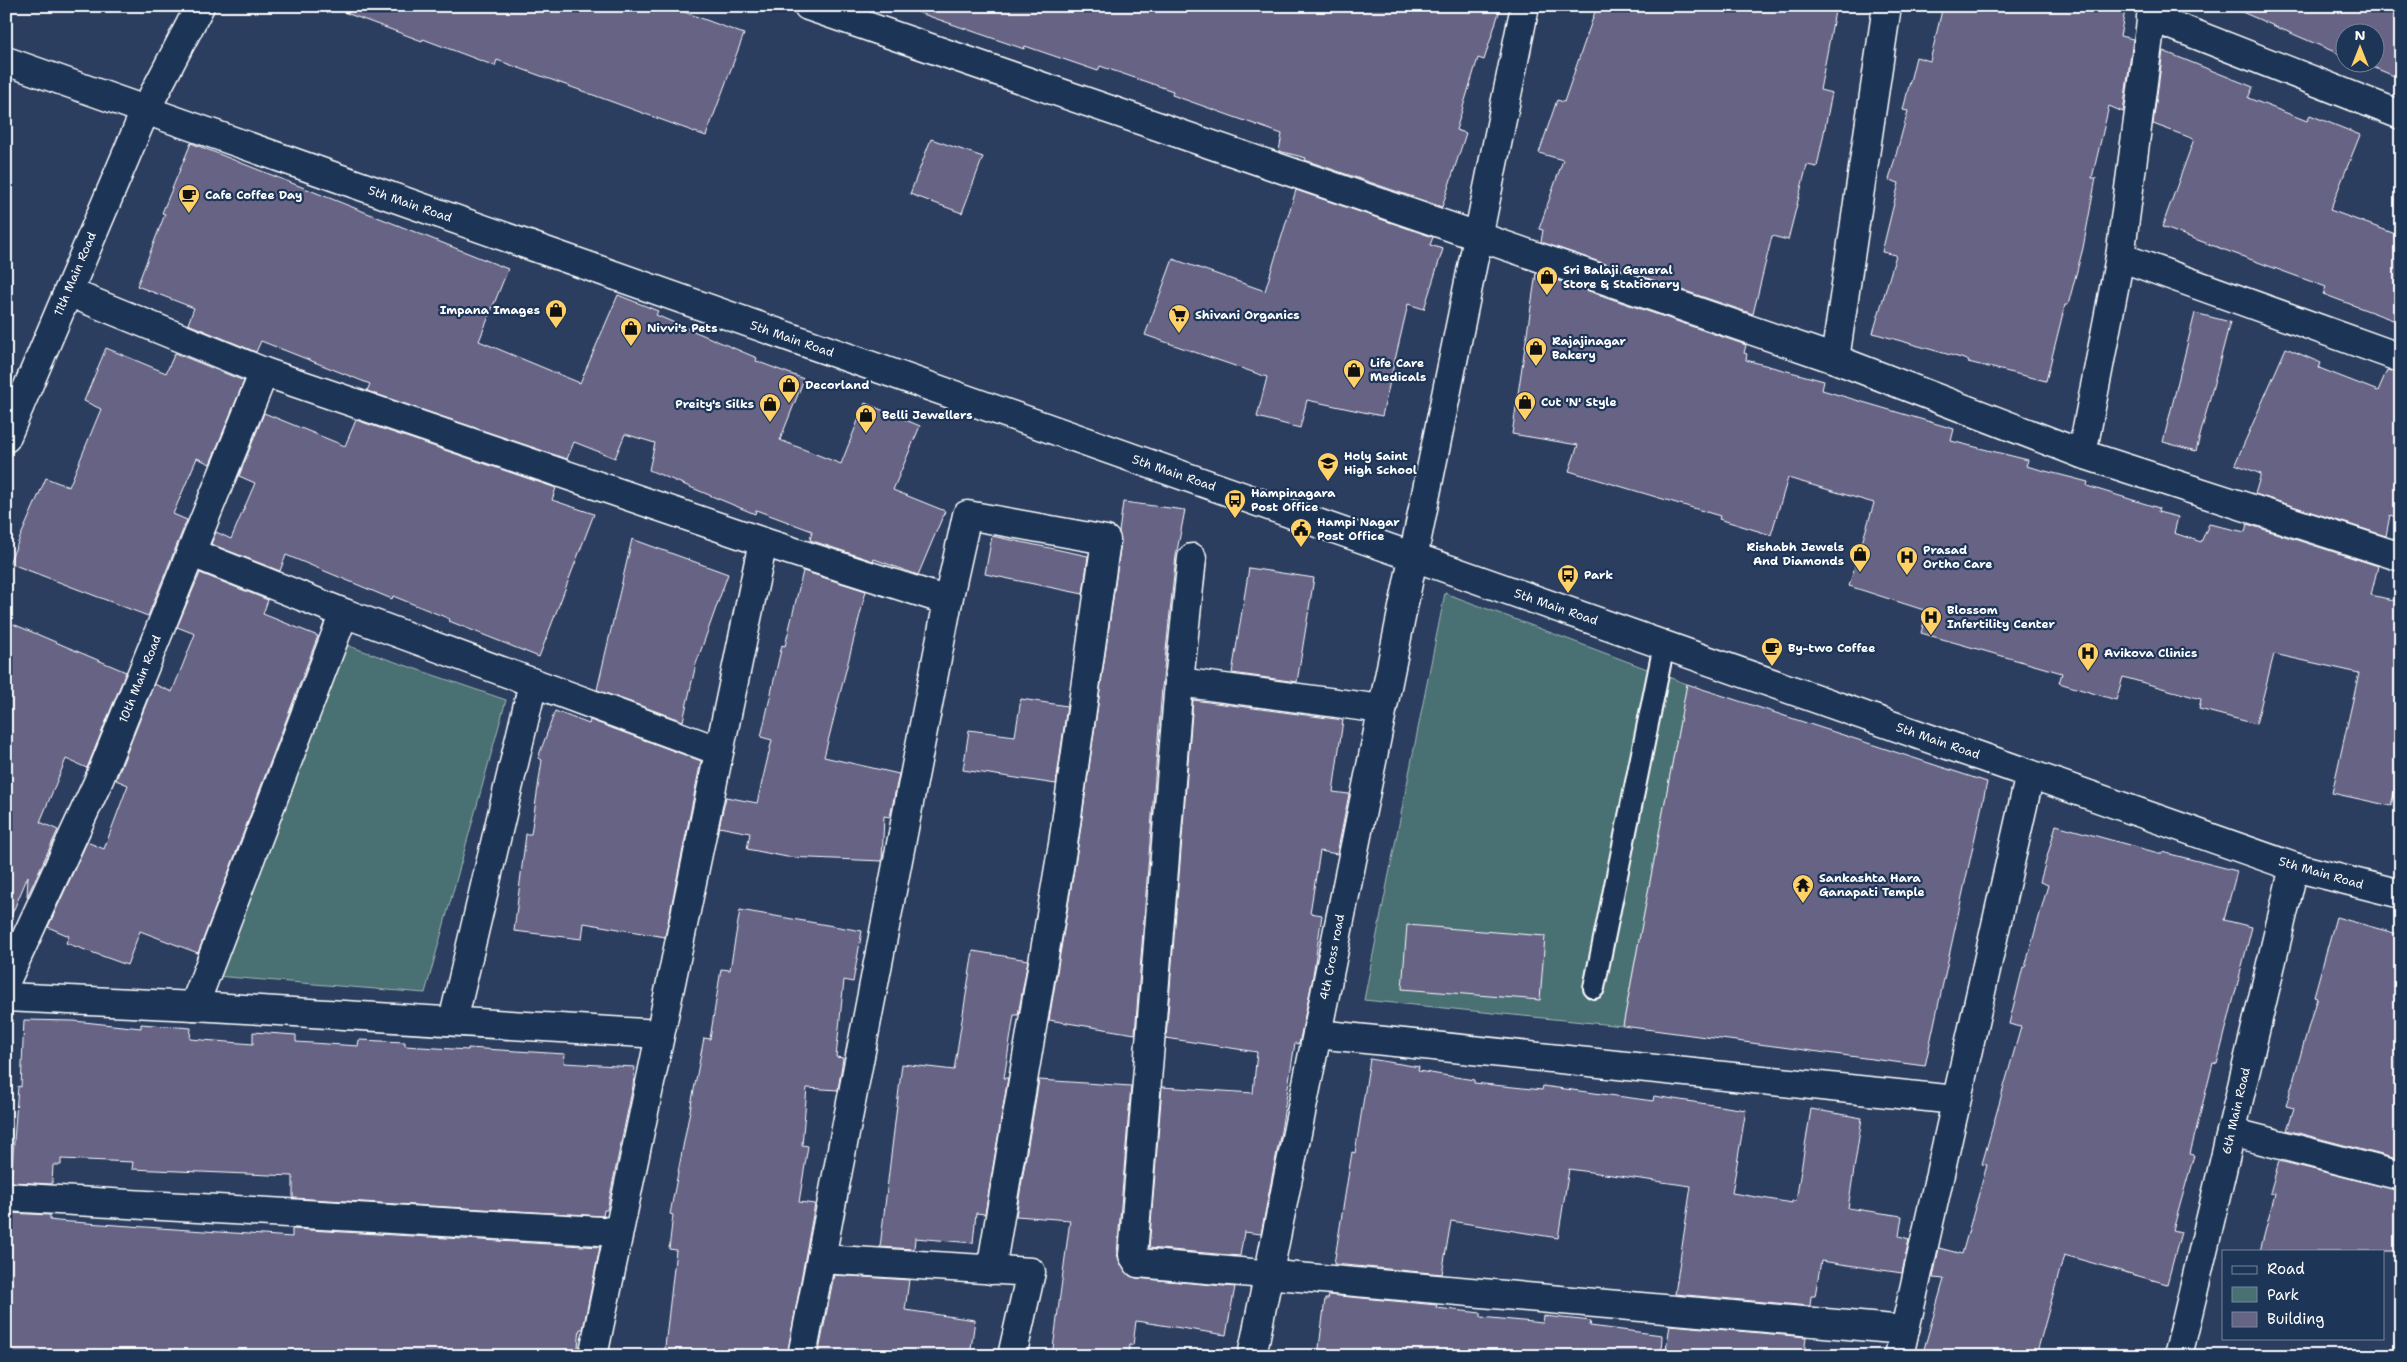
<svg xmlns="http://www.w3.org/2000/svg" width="2407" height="1362" font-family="'Shantell Sans',sans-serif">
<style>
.green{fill:#497073;stroke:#a4b8b9}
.building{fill:#666485;stroke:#fff}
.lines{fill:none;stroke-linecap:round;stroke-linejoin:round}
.service-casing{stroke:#fff;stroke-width:24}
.minor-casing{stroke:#fff;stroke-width:31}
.tertiary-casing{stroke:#fff;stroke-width:31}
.secondary-casing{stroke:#fff;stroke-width:31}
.service{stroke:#1d3557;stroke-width:20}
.minor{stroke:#1d3557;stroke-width:28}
.tertiary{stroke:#1d3557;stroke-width:28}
.secondary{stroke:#1d3557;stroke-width:28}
.labels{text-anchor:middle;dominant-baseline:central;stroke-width:4.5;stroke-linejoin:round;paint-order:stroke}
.poi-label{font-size:12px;font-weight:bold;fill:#fff;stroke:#1d3557;text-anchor:start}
.street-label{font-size:12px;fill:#fff;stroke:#1d3557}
</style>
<rect width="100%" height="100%" fill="#2c3e60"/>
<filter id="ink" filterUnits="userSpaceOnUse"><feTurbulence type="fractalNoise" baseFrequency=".02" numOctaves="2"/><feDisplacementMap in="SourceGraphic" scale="10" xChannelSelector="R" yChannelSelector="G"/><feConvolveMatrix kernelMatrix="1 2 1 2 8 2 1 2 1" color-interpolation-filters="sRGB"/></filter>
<g filter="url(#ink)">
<g class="green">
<polygon points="1445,593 1687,684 1623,1026 1364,1000"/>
<polygon points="343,644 506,700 425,993 215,976"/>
</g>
<g class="building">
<polygon points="339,6 668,6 744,34 706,136 497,60 495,66 423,39 422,41 338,10"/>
<polygon points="915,6 1501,6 1484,60 1478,58 1456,130 1466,133 1442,207 1305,160 1306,158 1279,151 1282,134 1172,95 1173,91 1100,66 1098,71 1025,46 1024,49 914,11"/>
<polygon points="1597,6 1836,6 1820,90 1832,93 1817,167 1807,165 1788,240 1772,236 1753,314 1541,242 1543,230 1539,229 1563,160 1539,153 1557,100 1564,102"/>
<polygon points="1943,6 2126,6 2120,36 2133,39 2123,112 2109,106 2092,178 2096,178 2083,248 2068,305 2065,305 2046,381 1968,362 1968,360 1873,333 1896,255 1882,252 1899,183 1889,180 1908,111 1903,110 1916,57 1930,61"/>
<polygon points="2228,6 2401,6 2401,79 2361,62 2374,62 2374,32 2344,32 2344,56"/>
<polygon points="2163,51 2253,87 2248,98 2307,121 2310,115 2360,135 2330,210 2401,236 2401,323 2323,294 2326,287 2162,227 2194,139 2153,124"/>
<polygon points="931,139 983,157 962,213 910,194"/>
<polygon points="191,143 508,269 479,341 580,383 618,295 658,311 656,315 757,358 756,361 804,379 780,440 841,464 865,403 920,426 893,490 945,511 918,575 874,559 873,561 810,540 812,531 756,510 755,514 649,470 655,443 625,434 615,458 574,442 567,459 367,391 370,384 261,341 256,352 188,324 194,308 137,286 165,214 162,213"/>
<polygon points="1296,190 1433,237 1430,245 1443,249 1424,309 1408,304 1382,416 1307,400 1300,428 1257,417 1267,377 1145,335 1173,259 1265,291"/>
<polygon points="1536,273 1746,345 1744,353 1747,354 1746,360 1824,381 1822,390 1954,429 1951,441 2028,460 2026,466 2088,482 2087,486 2159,508 2158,512 2178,517 2174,533 2201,542 2209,524 2245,532 2247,524 2378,566 2371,595 2401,602 2401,762 2391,806 2332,793 2359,673 2274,654 2256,724 2199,709 2201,699 2123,677 2116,700 2059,683 2062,673 1921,633 1927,611 1849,586 1874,503 1788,478 1771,535 1719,519 1720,516 1569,471 1578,445 1512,434"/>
<polygon points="2195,313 2230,322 2196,451 2163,442"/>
<polygon points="106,348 166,373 175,353 244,381 210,464 197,458 173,514 187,520 148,616 9,563 46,478 69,487 101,409 84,401"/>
<polygon points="2286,348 2321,363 2319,368 2378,391 2387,370 2401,373 2401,519 2390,515 2386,536 2255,494 2261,474 2235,464"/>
<polygon points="264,413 345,446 356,420 556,488 552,500 594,514 539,657 449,621 450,619 393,596 392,599 286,555 280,571 211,544 216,532 231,539 255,483 239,476"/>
<polygon points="1123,502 1185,510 1176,556 1162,688 1135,1034 1049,1020 1078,846 1121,542 1119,532"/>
<polygon points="992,536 1088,556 1083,594 985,574"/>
<polygon points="632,539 728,574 696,664 683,721 597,690"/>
<polygon points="1249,568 1314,578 1297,682 1232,673"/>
<polygon points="803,571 866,591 824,757 899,774 890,817 884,816 882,861 787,857 747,849 750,833 719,827 726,797 757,803 772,740 761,737 782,645 785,646"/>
<polygon points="200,573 268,600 263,614 318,636 198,953 140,931 127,965 66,943 69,936 48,927 87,842 104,849 128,785 116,780 154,684 172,692 195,634 177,627"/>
<polygon points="6,621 126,672 87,768 66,759 40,822 58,830 27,897 28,876 6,928"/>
<polygon points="1687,684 1987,782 1925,1066 1623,1026"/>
<polygon points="1021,699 1067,706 1056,784 963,770 969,730 1015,736"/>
<polygon points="1193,700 1343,720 1333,792 1349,794 1337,854 1320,851 1310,913 1322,915 1312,982 1299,1044 1295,1043 1281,1131 1261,1234 1244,1232 1240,1256 1149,1248 1162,1087 1253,1093 1257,1052 1166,1038"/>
<polygon points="555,711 589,724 590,720 701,761 665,937 584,923 582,939 514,931 526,834 531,834 542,760 538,758"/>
<polygon points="2056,825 2162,854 2162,852 2237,871 2224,920 2252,927 2217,1064 2213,1063 2190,1154 2194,1155 2173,1230 2181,1232 2167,1284 2064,1255 2036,1356 1922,1356 1944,1279 1933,1278 1939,1248 1962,1254 1987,1165 1982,1164 2021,1027 2009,1024 2023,967 2025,967 2048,885 2040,882"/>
<polygon points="740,910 862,931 853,982 844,980 836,1057 843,1058 842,1065 838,1090 807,1088 802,1145 808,1146 799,1202 815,1204 787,1356 664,1356 676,1250 669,1249 673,1215 670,1214 704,1038 710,1039 721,969 730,970"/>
<polygon points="2336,917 2401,935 2401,1160 2287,1130 2294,1108 2286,1106 2317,997 2314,996"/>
<polygon points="1407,925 1545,936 1540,1000 1402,989"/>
<polygon points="973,951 1028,960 1018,1015 1014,1015 1004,1078 1008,1078 985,1214 976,1213 973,1243 915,1238 914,1249 880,1247 902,1064 954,1070"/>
<polygon points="24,1020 74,1021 141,1028 141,1024 191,1028 190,1039 253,1044 253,1032 296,1035 296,1042 358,1046 359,1040 405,1042 405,1046 468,1050 468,1048 565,1054 564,1063 635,1067 633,1086 607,1210 604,1210 603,1216 293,1198 293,1176 132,1169 133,1162 61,1159 61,1165 53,1165 52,1184 11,1182 18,1086 21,1087"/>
<polygon points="1370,1059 1419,1067 1418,1071 1474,1080 1474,1083 1542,1090 1543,1086 1653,1101 1654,1096 1746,1110 1732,1193 1792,1203 1792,1201 1796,1201 1811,1109 1862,1118 1848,1208 1902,1216 1899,1236 1909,1239 1902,1273 1821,1261 1815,1296 1811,1296 1810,1306 1675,1294 1691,1186 1569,1169 1558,1238 1451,1221 1442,1274 1334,1264 1352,1152 1355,1153"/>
<polygon points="1039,1080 1131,1086 1117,1254 1120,1263 1130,1276 1136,1278 1235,1287 1226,1335 1136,1321 1133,1345 1130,1345 1128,1356 1052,1356 1070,1220 1016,1216"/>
<polygon points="2279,1161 2401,1191 2401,1251 2260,1251 2275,1194 2270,1193"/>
<polygon points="9,1213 50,1215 50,1220 57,1221 292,1237 292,1229 600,1247 583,1329 580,1329 577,1356 6,1356 6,1221 8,1221"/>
<polygon points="834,1275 909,1280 905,1310 975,1320 970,1356 818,1356"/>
<polygon points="1329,1295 1437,1305 1436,1308 1481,1313 1481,1317 1543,1323 1544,1316 1591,1321 1590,1326 1662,1335 1661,1356 1318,1356 1325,1299 1328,1299"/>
<polygon points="1670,1325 1806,1337 1804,1356 1665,1356"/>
</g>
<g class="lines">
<g class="service-casing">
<polyline id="service" points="1594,988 1664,645"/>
</g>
<g class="minor-casing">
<g id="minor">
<polyline points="808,6 1835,359 2082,454 2401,557"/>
<polyline points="2151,17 2401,115"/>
<polyline points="2120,257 2401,358"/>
<polyline points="68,292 264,372 763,542 948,601"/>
<polyline points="1835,359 1887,6"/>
<polyline points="6,438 145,111 200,6"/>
<polyline points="2082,454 2120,257 2153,6"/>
<polyline points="192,553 344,613 719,751"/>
<polyline points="1192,558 1179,682 1133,1255 1138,1263 1905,1330"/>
<polyline points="1179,682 1382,709"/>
<polyline points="6,981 98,782 264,372"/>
<polyline points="6,997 194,1006 660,1034"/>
<polyline points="194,1006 344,613"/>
<polyline points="453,1021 533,683"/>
<polyline points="1317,1034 1956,1100"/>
<polyline points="2231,1132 2401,1176"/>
<polyline points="6,1197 618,1232"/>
<polyline points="821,1259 1031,1272 1012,1356"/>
<polyline points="593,1356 763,542"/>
<polyline points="802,1356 948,601 967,515 1106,540 1063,844 991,1270"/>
<polyline points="1899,1356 2030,774"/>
<polyline points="2178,1356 2294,867"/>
</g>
</g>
<g class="tertiary-casing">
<polyline id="tertiary" points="1413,558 1525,6"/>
</g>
<g class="secondary-casing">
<g id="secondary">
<polyline points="6,61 2294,867 2401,894"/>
<polyline points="1252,1356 1413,558"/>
</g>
</g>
<use href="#service" class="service"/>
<use href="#minor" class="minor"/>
<use href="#tertiary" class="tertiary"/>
<use href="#secondary" class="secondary"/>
</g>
</g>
<defs>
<g id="cafe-pin" transform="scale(1.125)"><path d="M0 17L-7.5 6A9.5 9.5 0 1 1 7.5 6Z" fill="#ffd166" stroke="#1d3557"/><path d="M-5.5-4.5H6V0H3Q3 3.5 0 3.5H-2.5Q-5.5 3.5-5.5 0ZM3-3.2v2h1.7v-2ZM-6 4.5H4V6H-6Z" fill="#111"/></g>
<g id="shop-pin" transform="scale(1.125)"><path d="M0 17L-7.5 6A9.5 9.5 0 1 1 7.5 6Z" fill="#ffd166" stroke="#1d3557"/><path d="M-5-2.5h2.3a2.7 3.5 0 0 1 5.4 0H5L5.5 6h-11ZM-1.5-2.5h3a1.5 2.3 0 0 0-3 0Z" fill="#111"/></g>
<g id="supermarket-pin" transform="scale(1.125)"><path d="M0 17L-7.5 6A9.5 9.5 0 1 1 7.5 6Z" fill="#ffd166" stroke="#1d3557"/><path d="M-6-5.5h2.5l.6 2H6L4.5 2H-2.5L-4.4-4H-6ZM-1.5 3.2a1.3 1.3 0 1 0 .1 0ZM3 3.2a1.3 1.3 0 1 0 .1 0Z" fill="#111"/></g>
<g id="school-pin" transform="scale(1.125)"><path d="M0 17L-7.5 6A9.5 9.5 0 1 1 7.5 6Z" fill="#ffd166" stroke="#1d3557"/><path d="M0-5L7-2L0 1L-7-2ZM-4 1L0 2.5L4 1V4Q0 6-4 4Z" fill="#111"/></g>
<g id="bus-pin" transform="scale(1.125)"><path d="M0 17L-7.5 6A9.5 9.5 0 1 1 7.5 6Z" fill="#ffd166" stroke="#1d3557"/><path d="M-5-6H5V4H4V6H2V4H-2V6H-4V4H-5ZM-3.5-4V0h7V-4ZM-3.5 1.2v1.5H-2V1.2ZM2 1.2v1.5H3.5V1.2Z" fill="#111"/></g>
<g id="civic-pin" transform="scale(1.125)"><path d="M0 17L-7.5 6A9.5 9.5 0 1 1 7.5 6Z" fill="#ffd166" stroke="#1d3557"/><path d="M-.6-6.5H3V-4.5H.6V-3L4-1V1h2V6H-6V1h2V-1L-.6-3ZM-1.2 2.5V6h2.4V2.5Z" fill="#111"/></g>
<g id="hospital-pin" transform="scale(1.125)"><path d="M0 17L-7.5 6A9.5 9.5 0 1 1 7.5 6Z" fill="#ffd166" stroke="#1d3557"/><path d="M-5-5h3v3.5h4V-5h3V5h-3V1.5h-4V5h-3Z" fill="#111"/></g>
<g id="temple-pin" transform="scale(1.125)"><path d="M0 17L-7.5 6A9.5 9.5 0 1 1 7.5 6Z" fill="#ffd166" stroke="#1d3557"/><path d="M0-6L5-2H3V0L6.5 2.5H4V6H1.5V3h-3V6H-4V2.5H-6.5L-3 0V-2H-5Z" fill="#111"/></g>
</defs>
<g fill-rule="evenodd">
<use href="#cafe-pin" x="189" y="195"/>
<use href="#shop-pin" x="1547" y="277"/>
<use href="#shop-pin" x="556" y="310"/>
<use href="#supermarket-pin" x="1179" y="315"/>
<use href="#shop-pin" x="631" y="328"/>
<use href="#shop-pin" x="1536" y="348"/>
<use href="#shop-pin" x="1354" y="370"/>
<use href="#shop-pin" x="789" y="385"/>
<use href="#shop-pin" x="1525" y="402"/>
<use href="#shop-pin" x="770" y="404"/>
<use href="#shop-pin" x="866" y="415"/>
<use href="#school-pin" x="1328" y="463"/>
<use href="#bus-pin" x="1235" y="500"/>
<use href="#civic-pin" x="1301" y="529"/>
<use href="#shop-pin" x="1860" y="554"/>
<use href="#hospital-pin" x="1907" y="557"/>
<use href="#bus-pin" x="1568" y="575"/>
<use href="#hospital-pin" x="1931" y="617"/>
<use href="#cafe-pin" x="1772" y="648"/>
<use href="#hospital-pin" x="2088" y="653"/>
<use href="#temple-pin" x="1803" y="885"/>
</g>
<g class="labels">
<g class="poi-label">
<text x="205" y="195">Cafe Coffee Day</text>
<text x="1563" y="270">Sri Balaji General<tspan x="1563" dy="14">Store &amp; Stationery</tspan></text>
<text x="540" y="310" text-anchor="end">Impana Images</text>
<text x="1195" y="315">Shivani Organics</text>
<text x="647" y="328">Nivvi's Pets</text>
<text x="1552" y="341">Rajajinagar<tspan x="1552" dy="14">Bakery</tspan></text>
<text x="1370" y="363">Life Care<tspan x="1370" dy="14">Medicals</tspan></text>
<text x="805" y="385">Decorland</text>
<text x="1541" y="402">Cut 'N' Style</text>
<text x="754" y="404" text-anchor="end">Preity's Silks</text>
<text x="882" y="415">Belli Jewellers</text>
<text x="1344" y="456">Holy Saint<tspan x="1344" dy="14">High School</tspan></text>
<text x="1251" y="493">Hampinagara<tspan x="1251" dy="14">Post Office</tspan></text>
<text x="1317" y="522">Hampi Nagar<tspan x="1317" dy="14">Post Office</tspan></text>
<text x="1844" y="547" text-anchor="end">Rishabh Jewels<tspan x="1844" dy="14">And Diamonds</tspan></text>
<text x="1923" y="550">Prasad<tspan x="1923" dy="14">Ortho Care</tspan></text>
<text x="1584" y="575">Park</text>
<text x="1947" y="610">Blossom<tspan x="1947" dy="14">Infertility Center</tspan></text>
<text x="1788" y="648">By-two Coffee</text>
<text x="2104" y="653">Avikova Clinics</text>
<text x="1819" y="878">Sankashta Hara<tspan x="1819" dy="14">Ganapati Temple</tspan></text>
</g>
<g class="street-label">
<text transform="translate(410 204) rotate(19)">5th Main Road</text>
<text transform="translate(75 274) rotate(-67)">11th Main Road</text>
<text transform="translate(792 339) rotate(19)">5th Main Road</text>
<text transform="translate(1174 473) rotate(19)">5th Main Road</text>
<text transform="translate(1556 607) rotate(19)">5th Main Road</text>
<text transform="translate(140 679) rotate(-68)">10th Main Road</text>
<text transform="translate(1938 741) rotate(19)">5th Main Road</text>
<text transform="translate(2321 873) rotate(16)">5th Main Road</text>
<text transform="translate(1332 957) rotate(-79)">4th Cross road</text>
<text transform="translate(2236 1111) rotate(-77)">6th Main Road</text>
</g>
</g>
<rect width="2407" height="1362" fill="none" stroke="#1d3557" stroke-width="25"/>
<rect x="12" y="12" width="2382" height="1337" fill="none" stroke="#fff" stroke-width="2" filter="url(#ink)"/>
<rect x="2222" y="1250" width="162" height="90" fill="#1d3557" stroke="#77869a"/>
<rect x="2232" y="1266" width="25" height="8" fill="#1d3557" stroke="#77869a"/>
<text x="2267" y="1274" font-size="15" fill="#ffffff">Road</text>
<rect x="2232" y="1287" width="25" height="15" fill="#497073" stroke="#77869a"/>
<text x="2267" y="1300" font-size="15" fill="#ffffff">Park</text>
<rect x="2232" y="1312" width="25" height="15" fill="#666485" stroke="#77869a"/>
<text x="2267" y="1324" font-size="15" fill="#ffffff">Building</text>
<g transform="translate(2360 48)"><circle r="24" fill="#1d3557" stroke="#77869a"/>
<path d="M0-4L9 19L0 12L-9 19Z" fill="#ffd166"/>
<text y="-8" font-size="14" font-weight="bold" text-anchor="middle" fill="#ffffff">N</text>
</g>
</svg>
